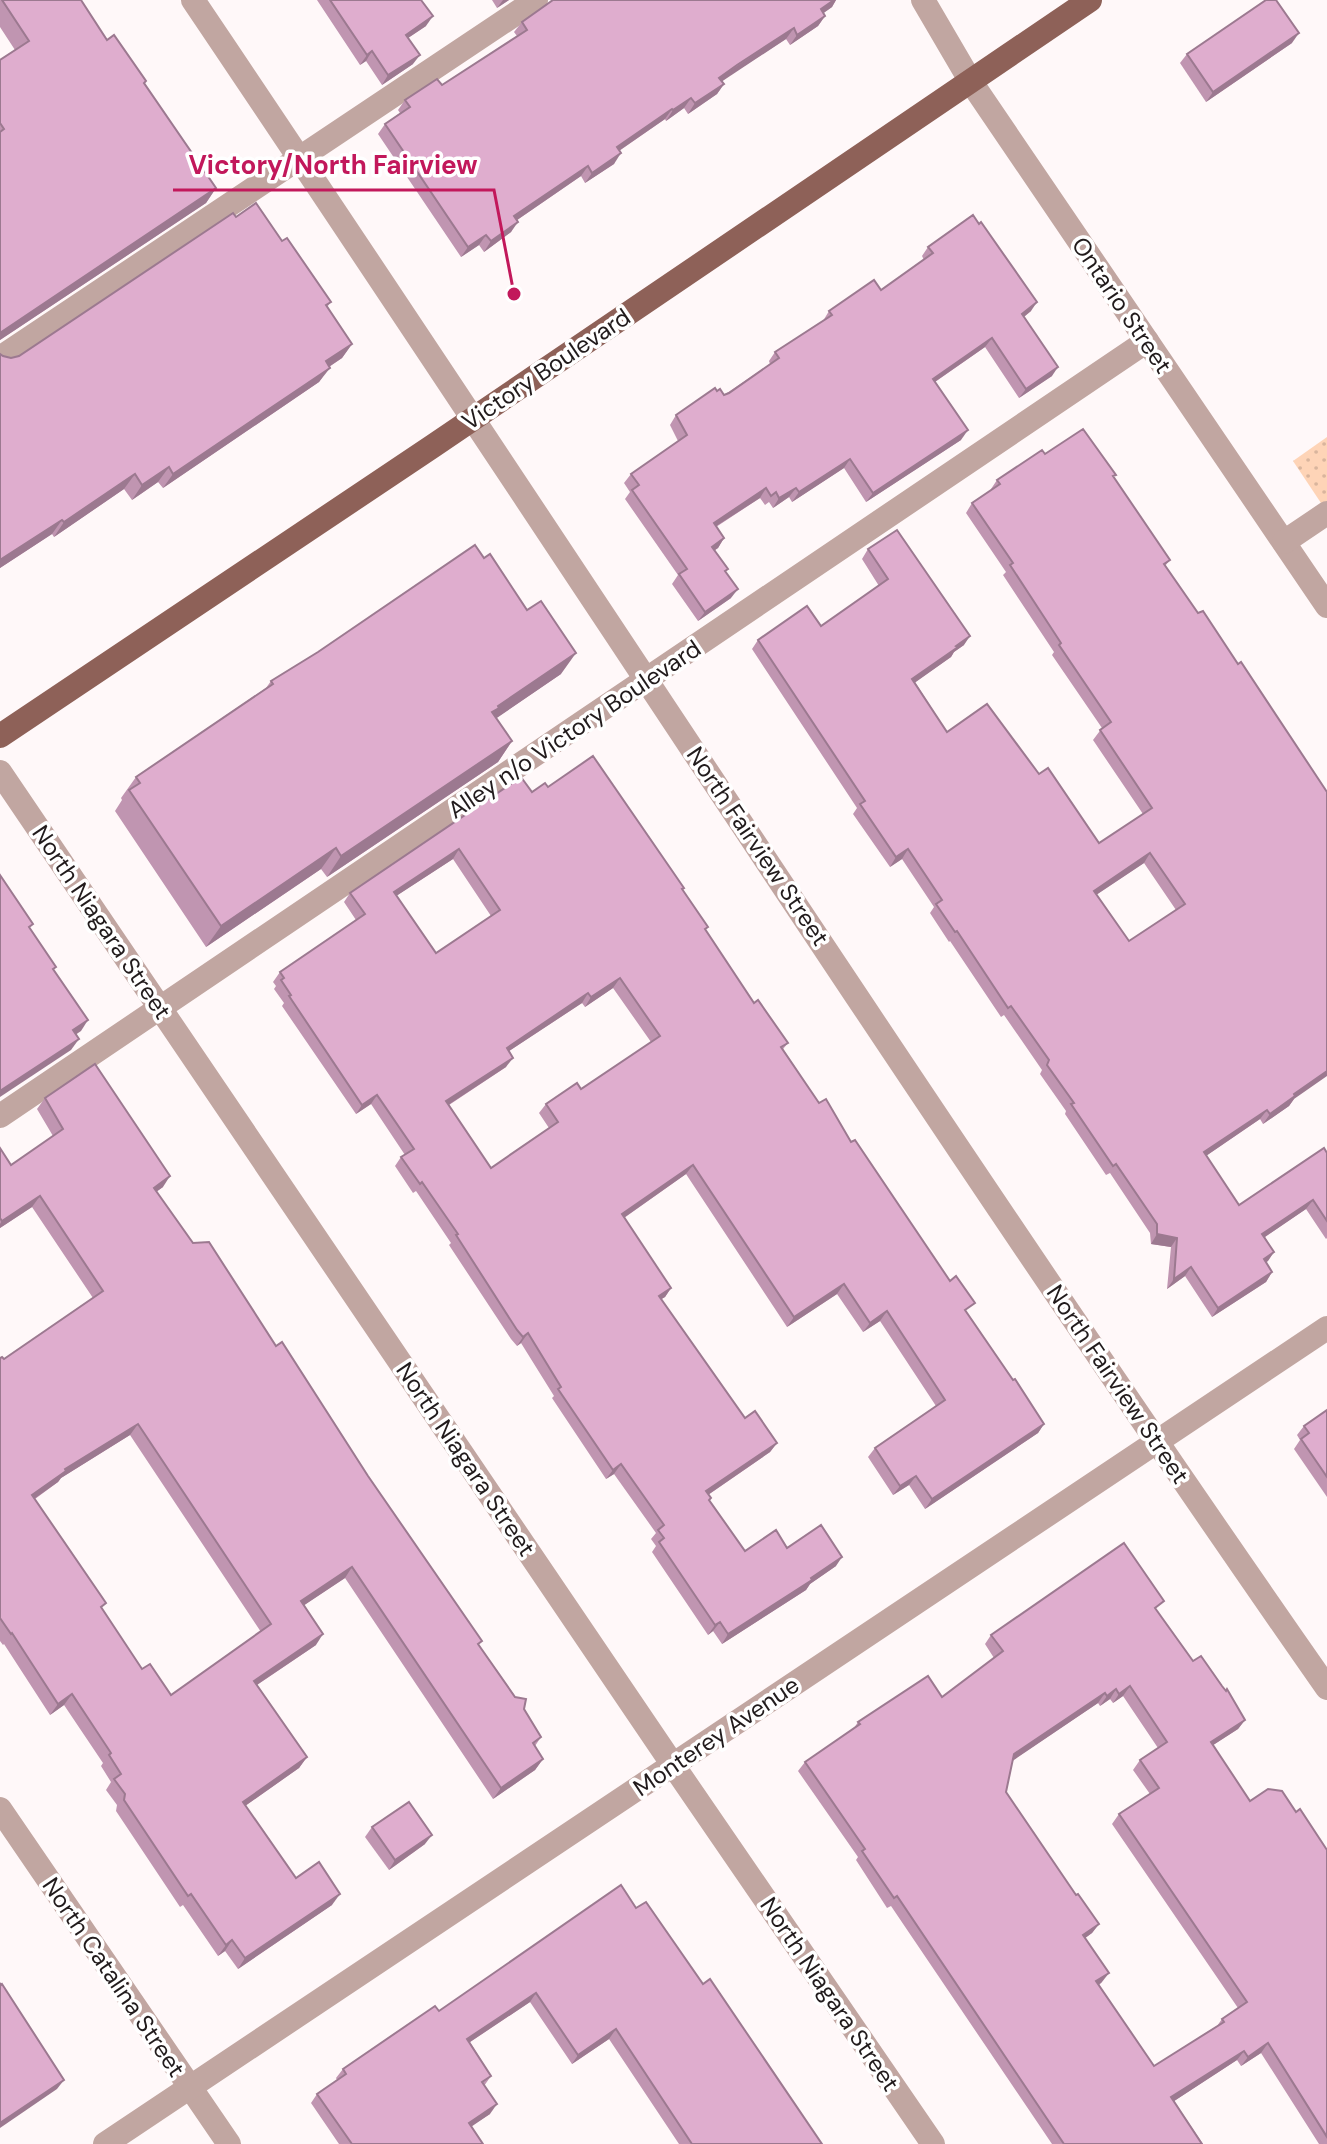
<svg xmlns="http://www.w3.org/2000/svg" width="1327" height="2144" font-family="'DM Sans',sans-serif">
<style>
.park{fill:url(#park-dots)}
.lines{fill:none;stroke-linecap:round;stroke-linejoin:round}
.minor{stroke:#c1a6a1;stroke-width:24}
.major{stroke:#8e6158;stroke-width:24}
.wall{fill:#c095b1;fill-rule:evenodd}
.shaded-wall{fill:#9c7990}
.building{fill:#dfadce;stroke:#9c7990;stroke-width:2;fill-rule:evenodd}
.labels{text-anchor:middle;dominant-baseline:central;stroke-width:7;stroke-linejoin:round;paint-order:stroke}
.street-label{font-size:24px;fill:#211b1c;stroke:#fff}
.leader{fill:none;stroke:#c2185b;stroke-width:3}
.callout-dot{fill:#c2185b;stroke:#fff;stroke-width:3}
.callout-label{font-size:26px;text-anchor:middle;font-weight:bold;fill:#c2185b;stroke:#fff;stroke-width:7;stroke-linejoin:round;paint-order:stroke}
</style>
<defs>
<pattern id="park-dots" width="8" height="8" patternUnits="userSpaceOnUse" patternTransform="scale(2)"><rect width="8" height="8" fill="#fed4b7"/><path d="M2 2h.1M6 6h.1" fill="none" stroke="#d9b59d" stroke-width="1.8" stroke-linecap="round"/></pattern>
</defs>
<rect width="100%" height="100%" fill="#fff8f9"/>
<polygon class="park" points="1327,437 1327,512 1293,461"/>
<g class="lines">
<g class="minor">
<path d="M193 0C572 562 939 1132 1327 1688"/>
<polyline points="923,0 971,82 1327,606"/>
<polyline points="0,358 536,0"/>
<polyline points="1284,542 1327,513"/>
<polyline points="0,772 673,1765 933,2144"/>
<polyline points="0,1116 1147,341"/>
<polyline points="0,1809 229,2144"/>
<polyline points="105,2144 1327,1328"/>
</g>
<polyline class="major" points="0,736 433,446 1090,0"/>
</g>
<g class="wall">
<polygon points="0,0 81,0 107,40 146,81 144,83 216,188 206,203 0,340 0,60 15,50 0,27"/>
<polygon points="317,0 421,0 426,26 408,38 413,64 382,85 366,61 360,65"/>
<polygon points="492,0 509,0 497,8"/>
<polygon points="551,0 836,0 832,7 823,13 825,16 818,26 790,45 786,39 730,75 722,81 724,84 717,94 688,114 684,108 666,121 665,119 619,151 614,164 585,183 581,176 517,220 511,232 484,252 479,245 461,257 378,134 385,124 400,113 398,110 405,100 442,85 517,36 514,32 522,22 550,3"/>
<polygon points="1292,43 1206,102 1180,63 1187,54"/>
<polygon points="236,217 282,241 331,302 327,307 352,344 342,358 329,367 319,382 163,488 158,482 132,500 124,489 54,537 52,534 0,568 0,354 3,356 11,358 19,356"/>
<polygon points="928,247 1031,311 1024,317 1052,376 1019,398 985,347 935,382 961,440 866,502 844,468 792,502 789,497 773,508 769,502 765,505 760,498 716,527 724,538 718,548 715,550 726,572 731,598 698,621 672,584 678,575 625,499 630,492 624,483 631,474 678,441 670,425 676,415 717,391 724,395 770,364 769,361 775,352 823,321 829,311 881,290 924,260 922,256"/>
<path d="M1045 454 1114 478 1170 560 1165 566 1294 1099 1289 1106 1263 1124 1260 1119 1206 1156 1239 1205 1327 1153V1238L1326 1239 1306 1209 1265 1237 1274 1252 1266 1263 1272 1272 1266 1282 1212 1317 1185 1276 1167 1289 1171 1247 1151 1244 1150 1233 1110 1173 1106 1175 1065 1114 1066 1111 1040 1074 1042 1070 1004 1015 1001 1017 950 941 949 942 930 913 934 907 902 859 890 867 853 814 857 808 752 649 758 640 821 626 879 586 862 559 868 549 964 645 954 652 951 657 915 682 947 732 1039 774 1099 843 1143 814 1093 740 1102 728 1052 655 1054 652 1003 575 1006 572 966 513 972 503 991 490V489L997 480ZM1144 863 1176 910 1129 941 1096 895Z"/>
<polygon points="561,674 496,718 512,741 498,762 327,877 321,869 206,947 115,811 122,800 121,798 136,777 266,688 271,681"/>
<path d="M548 787 682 890 708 927 705 930 754 1003 788 1043 783 1049 819 1103 851 1142 1013 1380 1044 1424 1038 1433 925 1509 909 1485 893 1495 868 1457 875 1448 936 1406 880 1321 863 1332 837 1294 787 1327 686 1174 624 1218 671 1288 665 1297 661 1299 745 1418 777 1443 770 1452 708 1495 709 1500 745 1551 787 1548 836 1566 810 1584 806 1590 722 1644 713 1631 708 1635 652 1552 656 1546 651 1539 656 1533 614 1474 606 1479 552 1398 554 1396 521 1343 517 1346 511 1339 449 1245 451 1243 416 1191 413 1193 395 1166 401 1157 405 1155 371 1104 356 1114 282 1006 284 1003 274 989 276 986 273 982 280 972 356 920 344 902 350 893 532 792ZM453 859 491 916 436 953 396 896ZM613 988 651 1042 581 1089 546 1104 539 1113 549 1128 491 1168 449 1105 506 1067 509 1051 582 1003 585 1007Z"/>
<path d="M45 1098 163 1187 156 1192 193 1243 276 1346 368 1476 479 1645 524 1709 541 1737 535 1746 543 1759 535 1770 493 1799 345 1578 304 1605 316 1645 257 1685 307 1757 299 1768 245 1806 296 1878 332 1905 238 1969 225 1951 218 1956 183 1905 180 1907 116 1811 117 1805 106 1790 111 1782 101 1766 103 1763 64 1705 50 1715 4 1644 3 1645 0 1641V1358L4 1359 93 1298 32 1207 0 1228V1148L11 1165 53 1136 37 1109ZM130 1435 261 1632 171 1695 142 1669 102 1609 35 1499 58 1482 61 1478Z"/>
<polygon points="1327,1410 1327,1497 1294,1449 1300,1440 1297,1435 1304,1426"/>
<path d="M1157 1611 1193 1661 1245 1720 1238 1729 1213 1745 1250 1801 1296 1812 1327 1850V2144H1319L1261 2053 1241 2066 1237 2060 1174 2101 1203 2144H1052L891 1906 887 1908 856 1860 858 1857 798 1771 805 1762 854 1728 858 1722 942 1697 994 1658 985 1644 991 1635ZM1123 1696 1158 1748 1140 1760 1133 1770 1150 1794 1119 1814 1112 1824 1238 2008 1222 2019 1217 2026 1154 2066 1099 1985 1102 1982 1085 1938 1092 1933 1099 1924 1076 1895 1006 1792 1013 1760 1098 1703 1100 1706 1110 1699 1113 1703Z"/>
<polygon points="372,1827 425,1844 389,1870 365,1837"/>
<polygon points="636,1908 703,1984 822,2144 679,2144 609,2039 572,2064 530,2002 470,2042 491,2076 484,2086 490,2114 471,2126 483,2144 339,2144 311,2103 317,2094 337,2080 336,2078 343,2069 439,2011"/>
</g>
<g class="shaded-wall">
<polygon points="503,0 509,0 497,8"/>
<polygon points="834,0 836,0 832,7 814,20 821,9"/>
<polygon points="433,16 426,26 399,44 406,35"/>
<polygon points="825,16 818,26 790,45 797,35"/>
<polygon points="794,28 786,39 712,88 719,78"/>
<polygon points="1299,33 1292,43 1206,102 1213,92"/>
<polygon points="372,51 366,61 360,65 367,55"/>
<polygon points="420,55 413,64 382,85 388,75"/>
<polygon points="724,84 717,94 688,114 695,103"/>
<polygon points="691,98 684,108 666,121 673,110"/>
<polygon points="672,109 665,119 610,157 617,147"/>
<polygon points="621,153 614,164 585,183 592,173"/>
<polygon points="588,166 581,176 507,227 514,216"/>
<polygon points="216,188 206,203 0,340 0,333 2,331"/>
<polygon points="518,222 511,232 484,252 491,241"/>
<polygon points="486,235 479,245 461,257 468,247"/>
<polygon points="1037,302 1031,311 1016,323 1022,314"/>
<polygon points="992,338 985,347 926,388 933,379"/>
<polygon points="352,344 342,358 315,376 326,361"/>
<polygon points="1058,367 1052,376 1019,398 1026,389"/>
<polygon points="330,368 319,382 163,488 173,474"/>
<polygon points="968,430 961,440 866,502 873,493"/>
<polygon points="850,459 844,468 792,502 799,492"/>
<polygon points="169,467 158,482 132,500 142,485"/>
<polygon points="135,474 124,489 54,537 64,522"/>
<polygon points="766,488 760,498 707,532 714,523"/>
<polygon points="796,488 789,497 773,508 779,498"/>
<polygon points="62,520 52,534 0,568 0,560"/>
<polygon points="724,538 718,548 706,556 712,547"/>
<polygon points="738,589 731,598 698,621 705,612"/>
<polygon points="970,636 964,645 954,652 951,657 906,689 912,679"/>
<polygon points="576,653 561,674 488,724 478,733 498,706"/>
<polygon points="512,741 498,762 327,877 341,856"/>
<polygon points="336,848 321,869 206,947 221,926"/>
<polygon points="459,849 453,859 387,902 394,892"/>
<polygon points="908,849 902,859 890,867 896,857"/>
<polygon points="1150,853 1144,863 1087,901 1094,891"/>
<polygon points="620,978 613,988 585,1007 591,997"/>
<polygon points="588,993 582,1003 500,1057 507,1048"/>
<polygon points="88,1020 81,1031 65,1042 73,1030"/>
<polygon points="79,1039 71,1050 0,1097 0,1091"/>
<polygon points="513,1058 506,1067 439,1111 446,1101"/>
<polygon points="1327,1071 1327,1076 1294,1099 1289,1106 1263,1124 1270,1114 1294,1094"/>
<polygon points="377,1095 371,1104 356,1114 362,1105"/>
<polygon points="1267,1110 1260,1119 1197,1162 1204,1152"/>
<polygon points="693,1165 686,1174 615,1224 622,1214"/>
<polygon points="170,1176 163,1187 146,1199 154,1188"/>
<polygon points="40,1196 32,1207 0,1228 0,1224 2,1221"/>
<polygon points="1313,1200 1306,1209 1256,1243 1262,1234"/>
<polygon points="1157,1234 1177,1238 1171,1247 1151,1244"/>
<polygon points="1274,1252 1268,1261 1257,1269 1264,1259"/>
<polygon points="1191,1267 1185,1276 1167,1289 1174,1279"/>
<polygon points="1272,1272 1266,1282 1212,1317 1218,1308"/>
<polygon points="844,1284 837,1294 787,1327 794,1317"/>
<polygon points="671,1288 665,1297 652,1305 659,1296"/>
<polygon points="887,1311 880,1321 863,1332 870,1323"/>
<polygon points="528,1333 521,1343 517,1346 523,1337"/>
<polygon points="138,1424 130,1435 61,1478 58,1482 24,1506 32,1495 65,1469"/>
<polygon points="1044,1424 1038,1433 925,1509 932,1499"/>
<polygon points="777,1443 770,1452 699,1501 706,1491"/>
<polygon points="621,1464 614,1474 606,1479 613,1470"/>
<polygon points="916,1476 909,1485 893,1495 900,1486"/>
<polygon points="842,1557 836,1566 810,1584 806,1590 722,1644 728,1634"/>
<polygon points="352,1567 345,1578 294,1612 301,1601"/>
<polygon points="720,1622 713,1631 708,1635 715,1625"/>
<polygon points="323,1634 316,1645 246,1692 254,1681"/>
<polygon points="1130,1686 1123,1696 1113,1703 1119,1694"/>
<polygon points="1116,1689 1110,1699 1100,1706 1107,1696"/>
<polygon points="1105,1693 1098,1703 1008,1764 1014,1754"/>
<polygon points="72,1694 64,1705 50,1715 58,1704"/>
<polygon points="1245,1720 1238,1729 1204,1751 1211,1742"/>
<polygon points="307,1757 299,1768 235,1813 243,1802"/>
<polygon points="543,1759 535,1770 493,1799 501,1788"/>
<polygon points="432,1835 425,1844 389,1870 395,1860"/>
<polygon points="340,1894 332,1905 238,1969 245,1958"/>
<polygon points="1099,1924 1092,1933 1077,1944 1083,1935"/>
<polygon points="232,1940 225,1951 218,1956 226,1945"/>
<polygon points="1109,1973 1102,1982 1090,1991 1096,1981"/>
<polygon points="536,1993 530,2002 461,2048 467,2039"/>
<polygon points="616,2029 609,2039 572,2064 578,2055"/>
<polygon points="1268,2043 1261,2053 1241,2066 1248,2057"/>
<polygon points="1244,2051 1237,2060 1165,2107 1171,2097"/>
<polygon points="64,2080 57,2089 0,2128 0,2123"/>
<polygon points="497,2104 490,2114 462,2133 469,2123"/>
</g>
<g class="building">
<polygon points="2,0 81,0 107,40 114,35 146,81 144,83 216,188 0,333 0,132 4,129 0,123 0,60 29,41"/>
<polygon points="330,0 421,0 433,16 406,35 420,55 388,75 372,51 367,55"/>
<polygon points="553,0 834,0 821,9 825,16 797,35 794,28 737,65 719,78 724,84 695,103 691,98 673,110 672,109 617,147 621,153 592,173 588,166 514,216 518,222 491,241 486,235 468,247 385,124 410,107 405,100 437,79 442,85 527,30 522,22"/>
<polygon points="1266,0 1276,0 1299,33 1213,92 1187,54"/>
<polygon points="256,203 282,241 287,238 331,302 326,305 352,344 326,361 330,368 173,474 169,467 142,485 135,474 64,522 62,520 0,560 0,354 3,356 11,358 19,356 233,213 236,217"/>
<polygon points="973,215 979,224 981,222 1037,302 1022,314 1058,367 1026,389 992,338 933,379 968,430 873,493 850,459 799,492 796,488 779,498 776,492 771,496 766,488 714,523 724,538 712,547 728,569 725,571 738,589 705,612 679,574 687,569 632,490 639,485 631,474 687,435 676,415 715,388 717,391 720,389 724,395 729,393 779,358 775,352 832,315 829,311 874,280 881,290 933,253 928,247"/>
<path d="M1083 429 1116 475 1113 476 1170 560 1164 564 1198 613 1203 611 1238 664 1241 662 1327 792V1071L1294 1094 1295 1096 1270 1114 1267 1110 1204 1152 1239 1205 1324 1148 1327 1153V1221L1313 1200 1262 1234 1274 1252 1264 1259 1272 1272 1218 1308 1191 1267 1174 1279 1177 1238 1157 1234V1224L1116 1164 1113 1166 1071 1104 1074 1103 1047 1065 1049 1060 1011 1006 1008 1008 957 931 955 932 936 904 942 900 908 849 896 857 860 804 865 801 758 640 807 606 821 626 888 579 868 549 897 530 970 636 956 646 958 647 912 679 947 732 987 704 1039 774 1048 768 1099 843 1152 808 1100 730 1111 722 1059 645 1061 643 1010 565 1013 563 972 503 1000 484 997 480 1042 450 1045 454ZM1150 853 1185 904 1129 941 1094 891Z"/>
<polygon points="475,545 484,558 490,554 527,610 541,601 576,653 498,706 499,708 492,712 512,741 341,856 336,848 221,926 129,790 140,783 136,777 273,684 271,681 318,652"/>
<path d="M593 756 684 888 682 889 708 927 705 929 754 1003 758 1000 788 1043 781 1047 819 1103 826 1099 851 1142 855 1140 950 1281 956 1276 975 1303 965 1310 1013 1380 1015 1379 1044 1424 932 1499 916 1476 900 1486 875 1448 945 1400 887 1311 870 1323 844 1284 794 1317 693 1165 622 1214 671 1288 659 1296 745 1418 755 1411 777 1443 706 1491 711 1498 709 1500 745 1551 776 1530 787 1548 821 1525 842 1557 811 1578 812 1580 728 1634 720 1622 715 1625 659 1542 664 1538 658 1530 664 1525 621 1464 613 1470 558 1389 561 1387 528 1333 523 1337 517 1330 456 1235 458 1234 422 1182 420 1184 401 1157 414 1149 377 1095 362 1105 289 996 291 995 281 980 284 978 280 972 365 914 350 893 521 777 532 792 545 783 548 787ZM459 849 500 910 436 953 394 892ZM620 978 660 1036 581 1089 577 1083 546 1104 558 1122 491 1168 446 1101 513 1058 507 1048 588 993 591 997Z"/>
<polygon points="0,875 33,924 29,927 56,967 53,969 88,1020 73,1030 79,1039 0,1091"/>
<path d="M95 1064 170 1176 154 1188 193 1243 209 1242 276 1346 282 1342 368 1476 482 1641 478 1644 515 1697 526 1699 524 1709 541 1737 533 1743 543 1759 501 1788 352 1567 301 1601 323 1634 254 1681 307 1757 243 1802 296 1878 319 1862 340 1894 245 1958 232 1940 226 1945 191 1894 188 1896 124 1800 125 1794 114 1779 121 1774 109 1755 111 1753 72 1694 58 1704 12 1633 11 1634 0 1618V1358L2 1357 4 1359 103 1291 40 1196 2 1221 0 1218V1148L11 1165 63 1129 45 1098ZM138 1424 271 1624 171 1695 150 1664 142 1669 101 1607 106 1603 32 1495 66 1471 65 1469Z"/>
<polygon points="1327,1410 1327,1477 1301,1439 1309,1433 1304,1426"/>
<path d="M1124 1543 1164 1601 1155 1608 1193 1661 1201 1656 1222 1686 1226 1691 1227 1689 1245 1720 1211 1742 1250 1801 1268 1789 1282 1791 1296 1812 1300 1809 1327 1850V2137L1268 2043 1248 2057 1244 2051 1171 2097 1202 2144H1064L897 1896 894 1898 862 1851 865 1849 805 1762 860 1724 858 1722 928 1676 942 1697 1003 1651 991 1635ZM1130 1686 1167 1742 1140 1760 1159 1788 1119 1814 1247 2002 1222 2019 1224 2022 1154 2066 1096 1981 1109 1973 1083 1935 1099 1924 1078 1894 1076 1895 1006 1792 1014 1754 1105 1693 1107 1696 1116 1689 1119 1694Z"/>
<polygon points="409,1802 432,1835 395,1860 372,1827"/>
<polygon points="621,1885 636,1908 646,1902 703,1984 710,1979 822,2144 692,2144 616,2029 578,2055 536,1993 467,2039 491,2076 482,2082 497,2104 469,2123 483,2144 352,2144 317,2094 346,2074 343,2069 435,2006 439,2011"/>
<polygon points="0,1983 1,1985 2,1984 64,2080 0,2123"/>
</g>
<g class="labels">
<g class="street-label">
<text transform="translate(1122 305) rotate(56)">Ontario Street</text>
<text transform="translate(546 369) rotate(-34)">Victory Boulevard</text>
<text transform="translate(574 729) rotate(-34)">Alley n/o Victory Boulevard</text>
<text transform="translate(758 846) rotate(56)">North Fairview Street</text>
<text transform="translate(102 922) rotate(56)">North Niagara Street</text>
<text transform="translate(1118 1384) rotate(56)">North Fairview Street</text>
<text transform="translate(466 1459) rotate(56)">North Niagara Street</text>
<text transform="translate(716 1736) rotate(-34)">Monterey Avenue</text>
<text transform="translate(114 1977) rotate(56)">North Catalina Street</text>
<text transform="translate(830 1994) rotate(56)">North Niagara Street</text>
</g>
</g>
<path class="leader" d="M514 294L494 190H173"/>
<circle class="callout-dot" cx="514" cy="294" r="8"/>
<g class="callout-label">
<text x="333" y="174">Victory/North Fairview</text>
</g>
</svg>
